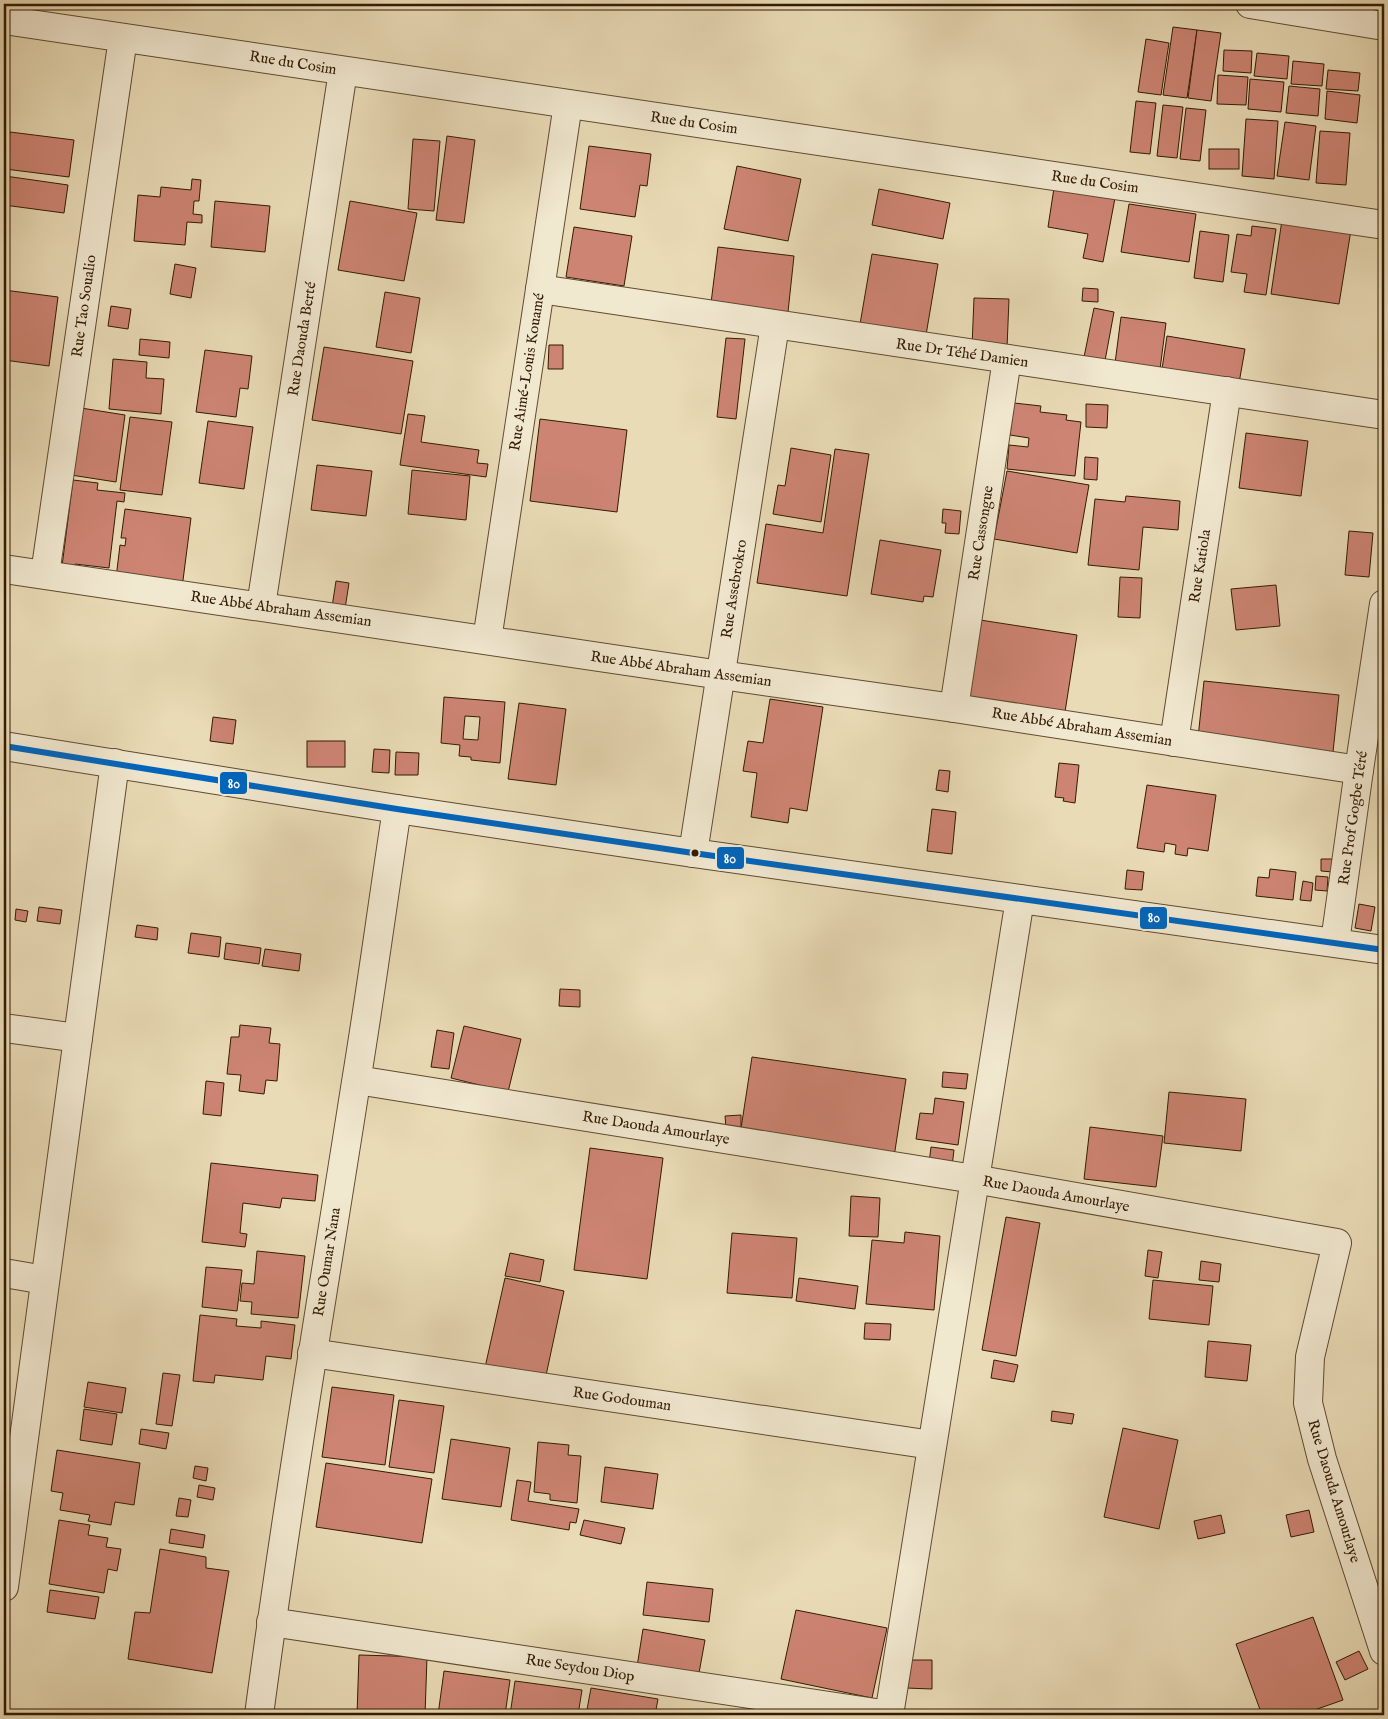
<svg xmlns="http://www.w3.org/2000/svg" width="1388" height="1719" font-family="'IM FELL English',serif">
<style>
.building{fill:#cd8473;stroke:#331b02;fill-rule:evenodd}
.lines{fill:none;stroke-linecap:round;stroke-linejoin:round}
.minor-casing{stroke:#604b2f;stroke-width:30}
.minor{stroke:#f1e8d0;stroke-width:28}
.bus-1-casing{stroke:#f1e8d0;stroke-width:10}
.bus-1{stroke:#0065bd;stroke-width:6}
.bus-dot{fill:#331b02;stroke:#f1e8d0;stroke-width:2}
.labels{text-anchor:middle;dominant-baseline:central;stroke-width:4.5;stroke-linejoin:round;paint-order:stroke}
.street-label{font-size:15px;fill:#331b02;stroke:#f1e8d0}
.line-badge{stroke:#f1e8d0;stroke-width:2}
.badge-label{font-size:14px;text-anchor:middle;font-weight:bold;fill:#fff}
</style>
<rect width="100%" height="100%" fill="#e9dbb6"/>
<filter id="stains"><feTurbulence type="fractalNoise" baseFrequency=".004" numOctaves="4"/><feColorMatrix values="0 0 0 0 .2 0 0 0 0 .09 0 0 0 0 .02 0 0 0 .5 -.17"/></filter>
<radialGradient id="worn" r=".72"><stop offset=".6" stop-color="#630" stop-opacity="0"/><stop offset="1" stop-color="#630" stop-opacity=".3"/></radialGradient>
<g class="building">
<polygon points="1173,27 1197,30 1187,98 1163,95"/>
<polygon points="1197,30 1221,33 1211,101 1188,98"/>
<polygon points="1146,39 1169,43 1161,95 1138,92"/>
<polygon points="1224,50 1252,51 1251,73 1223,71"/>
<polygon points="1257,53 1289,56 1287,79 1254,76"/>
<polygon points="1293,61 1324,64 1322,86 1291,84"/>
<polygon points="1328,70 1360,73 1358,91 1326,89"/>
<polygon points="1218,75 1248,77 1246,105 1217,104"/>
<polygon points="1250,79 1284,82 1281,112 1248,109"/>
<polygon points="1289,86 1320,89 1318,116 1286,113"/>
<polygon points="1327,91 1360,95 1357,123 1325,119"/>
<polygon points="1136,101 1156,103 1150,154 1130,152"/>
<polygon points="1163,105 1183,107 1177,158 1157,156"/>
<polygon points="1186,108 1206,110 1200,161 1180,159"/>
<polygon points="1246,119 1278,121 1274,179 1242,176"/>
<polygon points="1285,122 1316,126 1309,180 1277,176"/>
<polygon points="1320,131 1350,133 1346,185 1316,183"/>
<polygon points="10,132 74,140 69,177 5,169"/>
<polygon points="447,136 475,140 464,223 436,220"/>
<polygon points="413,139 440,141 434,211 408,209"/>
<polygon points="589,146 651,154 647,186 640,185 635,217 580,209"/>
<rect x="1209" y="149" width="30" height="20"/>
<polygon points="737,166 801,179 788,241 724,229"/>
<polygon points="5,176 68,185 64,213 4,205"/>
<polygon points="192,179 201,180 199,201 194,201 193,214 202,215 202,223 187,222 185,245 134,241 138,195 160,197 161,187 191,190"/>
<polygon points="1054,188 1115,198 1103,262 1083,258 1088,234 1048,227"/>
<polygon points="879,189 950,203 943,239 872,225"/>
<polygon points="215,201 270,206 265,252 211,247"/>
<polygon points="350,201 417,213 404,281 338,270"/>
<polygon points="1129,204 1196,214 1189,262 1121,252"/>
<polygon points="1282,220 1351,230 1339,304 1271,294"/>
<polygon points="1252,226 1276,229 1266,295 1244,292 1247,274 1231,272 1237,234 1251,236"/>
<polygon points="574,227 632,236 624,286 566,277"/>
<polygon points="1200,231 1229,235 1223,282 1194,278"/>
<polygon points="718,247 794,256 788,312 711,303"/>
<polygon points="872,254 938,264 925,341 859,330"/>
<polygon points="175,264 196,268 191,298 170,294"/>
<polygon points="1083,288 1098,289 1098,302 1082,301"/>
<polygon points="4,290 58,297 49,366 4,360"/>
<polygon points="385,292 420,298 411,353 376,347"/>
<polygon points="974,298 1009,299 1007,348 972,347"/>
<polygon points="111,306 131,309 128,329 108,326"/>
<polygon points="1094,308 1114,312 1104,366 1083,362"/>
<polygon points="1121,317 1166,323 1159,377 1114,371"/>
<polygon points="1167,336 1245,349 1239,383 1162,369"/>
<polygon points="726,338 745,339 736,419 717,417"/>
<polygon points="140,339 170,342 169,358 139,355"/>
<polygon points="549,345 563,345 563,369 548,369"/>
<polygon points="324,347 413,361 401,434 312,420"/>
<polygon points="205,350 252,356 248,389 240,388 236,417 196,412"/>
<polygon points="113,359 147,362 146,378 164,379 161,414 109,409"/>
<polygon points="1014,403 1041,406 1040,412 1067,415 1066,420 1081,422 1075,476 1007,469 1009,445 1028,447 1029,438 1010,435"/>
<polygon points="1086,404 1108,405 1107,428 1086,427"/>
<polygon points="81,408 125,415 116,482 71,475"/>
<polygon points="408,414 425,416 421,442 479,450 477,463 488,464 486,477 400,465"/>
<polygon points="130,417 172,422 162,495 120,490"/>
<polygon points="540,419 627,430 617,512 530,501"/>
<polygon points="208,421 253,427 244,489 199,483"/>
<polygon points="1246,433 1308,441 1301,496 1239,488"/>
<polygon points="791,448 831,455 821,522 773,514 778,485 785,486"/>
<polygon points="835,449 869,454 847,596 757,583 766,524 823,533"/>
<polygon points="1085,457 1098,458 1097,480 1084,479"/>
<polygon points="317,465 372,471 366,516 311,510"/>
<polygon points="412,470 470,476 466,520 408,514"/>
<polygon points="1007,471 1089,485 1077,553 994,539"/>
<polygon points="73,480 98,483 97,490 125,493 124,502 117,501 109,568 75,564 74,576 61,574"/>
<polygon points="1126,496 1180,501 1178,530 1143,527 1139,570 1088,565 1095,499 1125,502"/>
<polygon points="125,509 191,518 182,588 116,578 120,545 125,546 126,538 121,538"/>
<polygon points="943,509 961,511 959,534 945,533 946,523 942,523"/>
<polygon points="1349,531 1373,533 1369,577 1345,575"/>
<polygon points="880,540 941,550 933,597 924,596 923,602 871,594"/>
<polygon points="1120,577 1142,578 1140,618 1118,617"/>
<polygon points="336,581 349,583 345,609 332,607"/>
<polygon points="1276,585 1280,626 1236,630 1231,589"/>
<polygon points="980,620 1077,635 1065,712 968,698"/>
<polygon points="1204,681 1339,695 1333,752 1198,738"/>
<path d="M444 697 505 702 500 763 471 760V757L459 756 460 745 441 743ZM465 716 480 717 478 740 463 739Z"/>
<polygon points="770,699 823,707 807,811 790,808 788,823 751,817 757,773 743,771 748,741 763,743"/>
<polygon points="519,703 566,709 556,785 508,779"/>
<polygon points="213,717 236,720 233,744 210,741"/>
<rect x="307" y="741" width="38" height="26"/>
<polygon points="374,749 390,750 389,773 372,772"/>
<polygon points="396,752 419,753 418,775 395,775"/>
<polygon points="1059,763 1079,765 1075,803 1063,801 1064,798 1055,797"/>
<polygon points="939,770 950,771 948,792 936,790"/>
<polygon points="1147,785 1216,795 1208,851 1188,848 1187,856 1175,854 1176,845 1165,843 1164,852 1137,848"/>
<polygon points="932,809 956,812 952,854 927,851"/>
<polygon points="1321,859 1334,859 1333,872 1321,871"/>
<polygon points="1270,869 1296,872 1293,900 1256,896 1258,877 1269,878"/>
<polygon points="1127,870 1144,872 1142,890 1125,889"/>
<polygon points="1316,876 1328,877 1327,891 1315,890"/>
<polygon points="1303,881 1313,883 1311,901 1300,900"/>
<polygon points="1359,904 1375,907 1371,931 1355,928"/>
<polygon points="39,907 62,910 60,924 37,921"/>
<polygon points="16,909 28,911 26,922 15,920"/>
<polygon points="137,925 158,928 157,940 135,937"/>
<polygon points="191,933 221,937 219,957 188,953"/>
<polygon points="226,943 261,948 259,964 224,959"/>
<polygon points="265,949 301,954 299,971 262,966"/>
<polygon points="560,989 580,990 580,1007 559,1006"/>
<polygon points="240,1025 271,1028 269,1043 280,1044 277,1081 266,1080 264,1094 239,1091 241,1075 227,1074 231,1037 239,1037"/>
<polygon points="464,1026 521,1039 508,1092 451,1078"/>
<polygon points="437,1030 454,1033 449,1069 431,1067"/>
<polygon points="752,1057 906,1079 894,1157 740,1135"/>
<polygon points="943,1072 968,1074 966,1089 942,1087"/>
<polygon points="206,1081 224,1083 221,1116 203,1114"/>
<polygon points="1169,1092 1246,1099 1241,1151 1164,1143"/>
<polygon points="935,1098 964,1102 958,1145 916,1139 920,1113 933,1114"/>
<polygon points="741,1115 741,1128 726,1128 725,1116"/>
<polygon points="1090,1127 1163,1136 1156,1187 1084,1179"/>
<polygon points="931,1147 954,1150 952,1166 929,1163"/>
<polygon points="590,1148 663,1158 647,1279 574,1270"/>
<polygon points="211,1163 318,1175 315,1201 282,1198 280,1208 243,1203 240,1233 247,1234 245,1247 202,1242"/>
<polygon points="851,1196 880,1198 878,1237 849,1236"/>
<polygon points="1006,1217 1040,1223 1016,1356 982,1350"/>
<polygon points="905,1232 940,1236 934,1310 866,1304 872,1240 904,1243"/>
<polygon points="732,1233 797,1238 792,1298 727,1293"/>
<polygon points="1148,1250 1162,1252 1158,1278 1145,1276"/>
<polygon points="257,1251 305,1256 298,1318 251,1314 252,1302 240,1301 242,1283 254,1284"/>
<polygon points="510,1253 544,1260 540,1282 505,1276"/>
<polygon points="1201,1261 1221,1264 1219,1282 1199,1280"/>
<polygon points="206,1267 242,1270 237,1311 202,1307"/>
<polygon points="505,1278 564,1291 544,1385 484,1372"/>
<polygon points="799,1278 858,1286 855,1309 796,1301"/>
<polygon points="1153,1280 1213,1286 1209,1325 1149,1319"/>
<polygon points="200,1315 237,1319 236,1326 261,1328 261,1321 295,1325 291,1359 266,1356 263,1380 215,1375 214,1383 193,1381"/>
<polygon points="865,1323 891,1324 890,1340 864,1339"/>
<polygon points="1208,1341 1251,1345 1247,1381 1205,1377"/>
<polygon points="994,1360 1018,1365 1014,1382 991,1378"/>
<polygon points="163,1373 180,1375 172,1426 156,1424"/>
<polygon points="88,1382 126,1388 122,1413 84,1407"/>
<polygon points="332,1387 394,1395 385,1465 322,1457"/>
<polygon points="399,1400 444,1406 434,1473 389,1467"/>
<polygon points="84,1409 117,1414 112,1445 80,1440"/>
<polygon points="1052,1411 1074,1414 1072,1424 1051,1421"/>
<polygon points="1123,1428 1178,1440 1159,1529 1104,1517"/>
<polygon points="141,1429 169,1433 166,1449 139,1444"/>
<polygon points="451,1439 510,1448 501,1507 442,1499"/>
<polygon points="538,1442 569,1445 568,1455 581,1456 577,1503 550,1500 550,1494 534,1492"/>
<polygon points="57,1450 140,1463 134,1505 115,1502 111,1525 88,1521 90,1515 60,1510 63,1493 51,1491"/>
<polygon points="326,1463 432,1479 422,1543 316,1527"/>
<polygon points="195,1466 208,1468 206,1481 193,1478"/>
<polygon points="605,1467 658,1474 653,1509 601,1502"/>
<polygon points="517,1480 531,1482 528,1501 579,1509 576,1523 570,1522 569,1530 511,1520"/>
<polygon points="199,1485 215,1488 213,1500 197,1497"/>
<polygon points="179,1498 191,1500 188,1517 176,1516"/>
<polygon points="1309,1510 1314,1532 1291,1537 1286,1515"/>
<polygon points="1221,1515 1225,1533 1198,1539 1194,1521"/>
<polygon points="59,1520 90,1525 88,1535 108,1538 106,1547 121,1549 117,1571 108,1569 104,1593 49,1584"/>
<polygon points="584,1520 625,1528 621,1544 580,1535"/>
<polygon points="171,1529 205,1535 203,1548 169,1543"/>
<polygon points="160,1549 206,1557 206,1568 229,1571 212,1673 128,1659 135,1612 150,1613"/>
<polygon points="647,1582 713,1589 709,1622 643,1615"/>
<polygon points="50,1590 99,1597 95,1619 47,1612"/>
<polygon points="796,1610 887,1628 872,1698 781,1679"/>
<polygon points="1313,1617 1343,1700 1300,1715 1262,1715 1236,1644"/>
<polygon points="643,1629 705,1640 697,1684 636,1673"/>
<polygon points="1359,1651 1368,1669 1345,1680 1336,1662"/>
<polygon points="359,1655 427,1657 425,1715 357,1715"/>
<polygon points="906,1660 932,1660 932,1689 906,1688"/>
<polygon points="444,1671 510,1680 505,1715 438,1715"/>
<polygon points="515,1681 582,1690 578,1715 510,1715"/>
<polygon points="591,1688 658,1699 655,1715 586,1715"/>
</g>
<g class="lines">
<g class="minor-casing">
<g id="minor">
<polyline points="1250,4 1384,26"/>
<polyline points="4,20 1384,225"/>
<polyline points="540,289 1384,415"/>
<polyline points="4,569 721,675 954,708 1359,770"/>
<polyline points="45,574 123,38"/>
<polyline points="261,606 343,71"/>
<polyline points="487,640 568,104"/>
<polyline points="954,708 1007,359"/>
<polyline points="1174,742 1227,391"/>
<polyline points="4,746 397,809 693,853 1384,950"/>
<polyline points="693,853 775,325"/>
<polyline points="1335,942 1359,770 1384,604"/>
<polyline points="4,1028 78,1038"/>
<polyline points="357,1080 974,1179 1337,1243 1310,1357 1308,1403 1322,1459 1384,1651"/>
<polyline points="4,1273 45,1280"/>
<polyline points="312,1353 932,1445"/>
<polyline points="4,1587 115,763"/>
<polyline points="271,1622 889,1715"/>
<path d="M259 1715C287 1504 323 1293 356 1082 371 991 383 900 397 809"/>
<polyline points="889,1715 1020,899"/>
</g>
</g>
<use href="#minor" class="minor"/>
<g class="bus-1-casing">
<polyline id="bus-1" points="4,746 397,809 693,853 1384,950"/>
</g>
<use href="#bus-1" class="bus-1"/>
</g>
<circle class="bus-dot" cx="695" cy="853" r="4.5"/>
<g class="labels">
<g class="street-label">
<text transform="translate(293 63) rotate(9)">Rue du Cosim</text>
<text transform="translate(694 123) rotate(8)">Rue du Cosim</text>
<text transform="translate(1095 182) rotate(8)">Rue du Cosim</text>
<text transform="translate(84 306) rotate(-82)">Rue Tao Soualio</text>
<text transform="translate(302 339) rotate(-81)">Rue Daouda Berté</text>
<text transform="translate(962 353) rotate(8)">Rue Dr Téhé Damien</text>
<text transform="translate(527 372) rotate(-81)">Rue Aimé-Louis Kouamé</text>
<text transform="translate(981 533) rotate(-81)">Rue Cassongue</text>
<text transform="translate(1200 566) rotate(-81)">Rue Katiola</text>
<text transform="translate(734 589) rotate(-81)">Rue Assebrokro</text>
<text transform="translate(281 609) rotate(8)">Rue Abbé Abraham Assemian</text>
<text transform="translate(681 669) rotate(8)">Rue Abbé Abraham Assemian</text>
<text transform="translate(1082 727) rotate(9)">Rue Abbé Abraham Assemian</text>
<text transform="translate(1353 818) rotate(-82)">Rue Prof Gogbe Téré</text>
<text transform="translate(656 1128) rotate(9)">Rue Daouda Amourlaye</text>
<text transform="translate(1056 1194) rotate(10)">Rue Daouda Amourlaye</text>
<text transform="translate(327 1262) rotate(-81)">Rue Oumar Nana</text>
<text transform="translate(622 1399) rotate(8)">Rue Godouman</text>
<text transform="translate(1334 1491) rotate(73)">Rue Daouda Amourlaye</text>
<text transform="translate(580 1668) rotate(9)">Rue Seydou Diop</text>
</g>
</g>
<g class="line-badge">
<rect x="219" y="771" width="29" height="24" rx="5" fill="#0065bd"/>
<rect x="716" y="846" width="29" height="24" rx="5" fill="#0065bd"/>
<rect x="1139" y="906" width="29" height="24" rx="5" fill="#0065bd"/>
</g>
<g class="badge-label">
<text x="234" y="788">80</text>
<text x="730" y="863">80</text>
<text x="1154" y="922">80</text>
</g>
<rect width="1388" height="1719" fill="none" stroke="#e9dbb6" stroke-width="20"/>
<rect x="5" y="5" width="1378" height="1709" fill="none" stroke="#331b02" stroke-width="2.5"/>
<rect x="10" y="10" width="1368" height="1699" fill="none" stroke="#331b02"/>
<rect width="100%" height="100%" filter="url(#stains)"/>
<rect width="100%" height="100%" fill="url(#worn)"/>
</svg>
